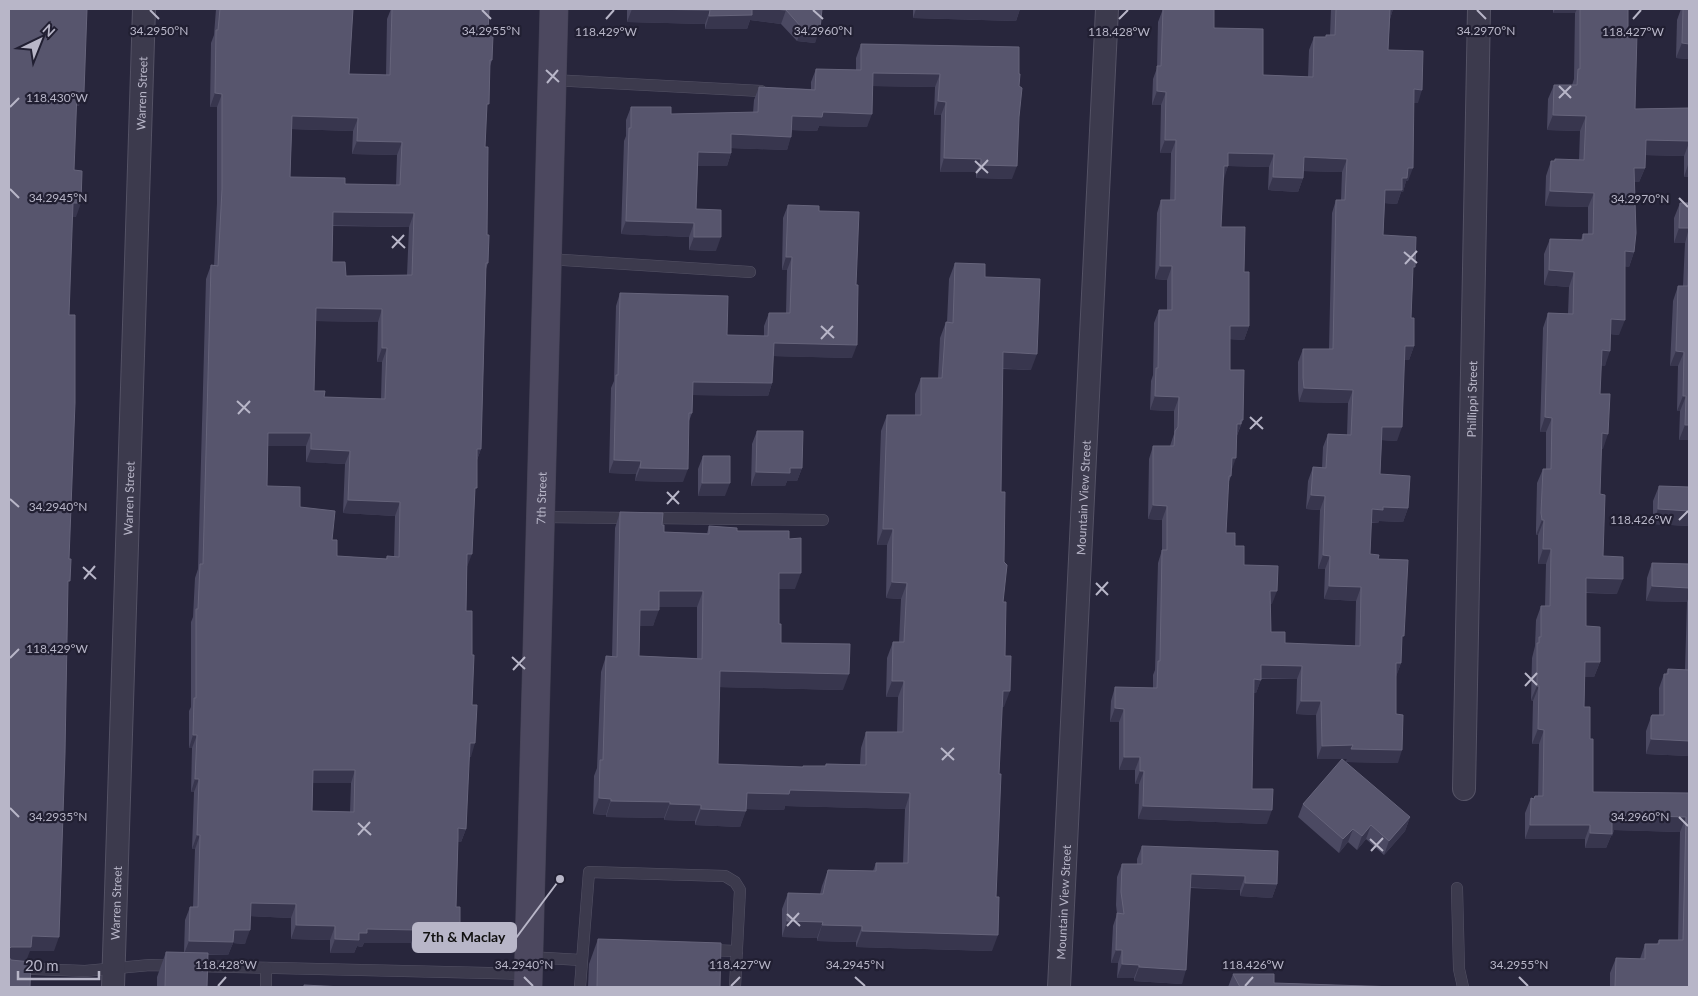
<svg xmlns="http://www.w3.org/2000/svg" width="1698" height="996" font-family="Lato,sans-serif">
<style>
.lines{fill:none;stroke-linecap:round;stroke-linejoin:round}
.lane-casing{stroke:#545265;stroke-width:12}
.street-casing{stroke:#545265;stroke-width:24}
.secondary-casing{stroke:#424053;stroke-width:29}
.lane{stroke:#3c3a4d;stroke-width:11}
.street{stroke:#3c3a4d;stroke-width:22}
.secondary{stroke:#4c485f;stroke-width:28}
.wall{fill:#4b4962;fill-rule:evenodd}
.shaded-wall{fill:#38364e}
.building{fill:#57556d;stroke:#66647b;fill-rule:evenodd}
.ticks{fill:none;stroke:#b8b6c8;stroke-width:2}
.labels{text-anchor:middle;dominant-baseline:central;stroke-width:4.5;stroke-linejoin:round;paint-order:stroke}
.street-label{font-size:12px;fill:#b8b6c8;stroke:#211f32}
.ticks-label{font-size:12px;text-anchor:middle;fill:#b8b6c8;stroke:#211f32;stroke-width:4.5;stroke-linejoin:round;paint-order:stroke}
.leader{fill:none;stroke:#b8b6c8;stroke-width:2}
.callout-dot{fill:#b8b6c8;stroke:#211f32;stroke-width:2}
.callout{fill:#b8b6c8;stroke:#b8b6c8;stroke-width:2}
.callout-label{font-size:14px;text-anchor:middle;font-weight:bold;fill:#111}
</style>
<rect width="100%" height="100%" fill="#28263c"/>
<g class="lines">
<g class="lane-casing">
<g id="lane">
<polyline points="552,80 761,91"/>
<polyline points="548,259 750,272"/>
<polyline points="541,517 632,518"/>
<polyline points="648,518 823,520"/>
<polyline points="1457,888 1459,969 1463,987"/>
<polyline points="707,950 737,951"/>
<polyline points="529,957 581,960"/>
<polyline points="193,966 528,974"/>
<polyline points="9,968 85,971 150,965 177,966"/>
<polyline points="266,987 266,968"/>
<polyline points="580,987 589,872 725,876 735,882 740,890 735,987"/>
</g>
</g>
<g class="street-casing">
<g id="street">
<path id="s1" d="M1464 789 1479 9"/>
<path id="s2" d="M113 987 144 9"/>
<path id="s3" d="M1059 987 1107 9"/>
</g>
</g>
<g class="secondary-casing">
<g id="secondary">
<path id="s4" d="M528 987 554 9"/>
</g>
</g>
<use href="#lane" class="lane"/>
<use href="#street" class="street"/>
<use href="#secondary" class="secondary"/>
</g>
<g class="wall">
<path d="M216 9H353L349 74 386 75 387 19 391 9H489L488 34 492 60 490 66 486 111 485 147 488 263 486 269 481 449 477 460 467 567 466 611 471 757H469L466 829 461 842H458L456 907 460 936 455 950 411 948V943H364L362 947 357 946 354 953H330V940L291 939V918L250 916 245 944 233 943 228 955H208L207 987H157V977L166 952H184L185 920 190 907H193L195 849H192L194 792H191L192 748H189V711L191 707V622L193 617 195 578 198 569 206 279 211 265 214 266 217 203V107H210L211 43 214 35ZM292 129 353 131 352 154 397 155 396 185 345 184 290 177ZM332 226 409 227 407 275 346 276 332 262ZM316 321 378 322 377 362H382L381 399 324 397 314 391ZM268 446H306V462L345 464 343 513 395 516 394 557 387 556 386 559 337 556 332 540 267 486ZM313 783H351L350 812 312 811Z"/>
<polygon points="627,9 822,9 815,43 797,41 781,24 750,20 747,29 705,29 705,24 627,22"/>
<polygon points="913,9 1020,9 1016,21 913,18"/>
<path d="M1163 9H1214V28L1263 75 1308 77 1309 50 1314 37H1326V35H1330L1331 9H1393L1390 19 1388 50 1418 103H1414L1408 181H1406L1403 192H1401L1397 204 1385 203 1383 235 1413 274 1411 318 1414 346 1409 360H1404L1397 441 1382 440 1380 474 1408 508 1403 522 1379 521 1378 523H1371L1370 554 1378 559 1401 644V663L1396 676V714L1398 763 1346 762 1347 759H1317L1316 715 1296 714 1297 679H1261L1256 693H1253L1252 789 1267 824 1138 819 1139 784H1135V770H1119V722H1110L1111 701 1115 687 1153 688V675L1155 670 1158 563 1162 550V520L1148 519 1149 459 1153 446H1170L1174 434V411L1150 410 1151 381 1153 375 1154 323 1159 310H1167V280L1155 279 1157 213 1161 200H1170L1171 153H1160L1161 105H1152L1153 79 1157 68 1158 22ZM1228 166 1269 167 1268 190 1298 192 1303 178V171L1342 172 1341 200H1336L1332 213 1329 349H1303L1298 362V391L1299 402 1348 403 1347 435 1328 434 1323 447 1322 468 1313 467 1308 481 1306 509 1320 510 1318 569H1325L1324 599 1356 601 1355 646 1285 643 1271 632 1270 604H1272L1244 565 1235 546 1226 533 1228 484 1231 476 1236 438 1243 420 1230 370V339L1244 340 1249 326 1244 272 1221 227 1223 179Z"/>
<polygon points="1553,9 1628,9 1628,33 1635,109 1689,108 1689,177 1684,177 1684,156 1645,155 1645,168 1639,182 1634,182 1634,252 1629,267 1625,266 1619,335 1611,334 1605,366 1601,365 1600,394 1603,449 1601,448 1600,494 1603,556 1617,594 1586,593 1586,626 1600,662 1594,677 1585,677 1584,707 1590,739 1593,792 1689,793 1689,987 1610,987 1610,973 1616,958 1640,959 1645,944 1657,944 1659,940 1678,940 1680,832 1614,830 1612,836 1611,836 1606,848 1585,848 1585,839 1525,839 1525,813 1531,798 1534,799 1535,796 1538,796 1539,744 1532,744 1533,701 1531,700 1532,658 1535,646 1536,620 1541,606 1545,606 1546,564 1538,564 1538,535 1536,535 1536,528 1537,483 1543,469 1546,469 1546,432 1540,432 1543,328 1548,313 1568,314 1569,287 1544,285 1544,254 1550,239 1581,240 1583,234 1588,234 1588,207 1545,206 1546,176 1551,161 1554,161 1555,159 1579,160 1580,131 1547,130 1548,99 1554,85 1572,85 1574,79 1575,13 1553,13"/>
<polygon points="1681,9 1689,9 1689,59 1676,58 1677,20"/>
<polygon points="861,44 1019,47 1012,179 976,178 976,172 940,172 941,115 934,115 935,87 873,86 867,127 819,126 817,131 792,130 787,150 731,148 731,153 727,166 698,166 696,209 716,251 689,250 689,237 621,234 624,141 626,136 626,120 631,107 671,114 753,113 754,100 759,87 811,89 811,82 816,69 856,70 856,58"/>
<polygon points="1680,203 1689,203 1689,440 1679,440 1680,411 1677,411 1678,366 1670,366 1673,301 1678,286 1683,286 1685,243 1674,243 1674,218"/>
<polygon points="788,205 819,211 852,358 773,356 772,383 768,396 693,395 692,413 689,421 683,482 635,481 636,474 609,473 611,388 614,381 616,306 620,293 727,335 764,336 764,326 769,313 786,313 787,270 782,270 783,218"/>
<path d="M955 263 985 277 1031 370 1002 369 1001 492 1004 707H1002L999 774 992 951 856 947V942L817 941V938L782 937V909L788 893 820 894 822 886 828 870 873 871 876 863H903L905 809 785 806 784 810 746 809 740 827 695 825V821L664 820V818L606 817V815L593 814 594 776 597 768 601 672 606 656 612 657 615 528 620 512 662 525 664 532 707 533 709 526 789 539 795 589H779V624L781 643 843 690 719 687 718 764 803 767 825 766 826 764H860L861 748 866 732H897L898 697H886L887 658 893 642H899L901 599 886 598 887 545H877L881 431 887 415H915V394L921 378H938L940 338 946 322H947L949 279ZM659 607H697V658L639 656 640 626H653Z"/>
<polygon points="757,431 802,468 797,481 787,481 785,486 751,486 752,444"/>
<polygon points="703,456 725,496 698,496 698,469"/>
<polygon points="1689,485 1689,526 1653,524 1653,501 1659,486 1689,487"/>
<polygon points="1652,563 1689,564 1689,756 1646,754 1646,731 1651,717 1659,715 1659,688 1664,674 1666,674 1668,669 1685,670 1687,602 1646,601 1647,578"/>
<polygon points="1303,804 1410,817 1405,831 1384,855 1366,839 1357,850 1348,842 1339,853 1298,817"/>
<polygon points="1142,846 1277,884 1272,898 1240,896 1240,890 1190,888 1182,984 1134,981 1134,978 1117,978 1118,963 1111,963 1113,926 1117,914 1116,905 1117,877 1122,864 1137,864 1137,859"/>
<polygon points="598,939 720,987 588,987 589,964"/>
<polygon points="1233,974 1274,983 1397,987 1228,987"/>
</g>
<g class="shaded-wall">
<polygon points="632,9 710,10 705,24 627,22"/>
<polygon points="751,9 773,9 786,10 781,24 750,20 747,29 705,29 709,16"/>
<polygon points="916,9 1020,9 1016,21 913,18"/>
<polygon points="1390,9 1393,9 1389,22"/>
<polygon points="1395,9 1418,9 1418,10"/>
<polygon points="1555,9 1577,9 1575,13 1553,13"/>
<polygon points="802,28 820,29 815,43 797,41"/>
<polygon points="1682,43 1689,44 1689,59 1676,58"/>
<polygon points="873,73 940,74 935,87 868,86"/>
<polygon points="1414,89 1422,90 1418,103 1409,103"/>
<polygon points="1157,91 1166,92 1161,105 1152,105"/>
<polygon points="77,92 84,92 79,106 71,106"/>
<polygon points="215,93 222,94 217,107 210,107"/>
<polygon points="938,101 946,102 941,115 934,115"/>
<polygon points="823,112 872,114 867,127 819,126 817,131 787,130 792,116"/>
<polygon points="1553,115 1586,116 1580,131 1547,130"/>
<polygon points="292,116 358,118 353,131 288,129"/>
<polygon points="731,134 791,137 787,150 727,148"/>
<polygon points="1165,140 1176,140 1171,153 1160,153"/>
<polygon points="1646,140 1689,141 1689,143 1684,156 1641,155"/>
<polygon points="357,141 402,142 397,155 352,154"/>
<polygon points="698,152 731,153 727,166 693,166"/>
<polygon points="1228,153 1274,154 1269,167 1228,166 1224,179 1219,179"/>
<polygon points="1304,157 1347,159 1342,172 1299,171"/>
<polygon points="944,158 981,159 976,172 940,172"/>
<polygon points="1689,162 1689,177 1684,177"/>
<polygon points="981,165 1017,166 1012,179 976,178"/>
<polygon points="1408,168 1413,168 1408,181 1406,181 1403,192 1401,192 1397,204 1380,203 1385,190 1402,178"/>
<polygon points="1634,168 1645,168 1639,182 1629,182"/>
<polygon points="1273,177 1303,178 1298,192 1268,190"/>
<polygon points="1550,191 1594,193 1588,207 1545,206"/>
<polygon points="73,203 81,203 76,217 67,217"/>
<polygon points="333,212 414,213 409,227 328,225"/>
<polygon points="626,221 694,223 689,237 621,234"/>
<polygon points="1679,228 1689,228 1685,243 1674,243"/>
<polygon points="694,237 721,237 716,251 689,250"/>
<polygon points="1625,251 1634,252 1629,267 1620,266"/>
<polygon points="786,257 792,257 787,270 782,270"/>
<polygon points="1160,266 1172,266 1167,280 1155,279"/>
<polygon points="1549,270 1574,272 1569,287 1544,285"/>
<polygon points="316,308 382,309 378,322 311,321"/>
<polygon points="1611,319 1625,320 1619,335 1606,334"/>
<polygon points="1230,326 1249,326 1244,340 1225,339"/>
<polygon points="774,343 857,345 852,358 769,356"/>
<polygon points="1405,346 1414,346 1409,360 1400,360"/>
<polygon points="382,348 387,348 382,362 377,362"/>
<polygon points="1602,350 1610,351 1605,366 1596,365"/>
<polygon points="1676,351 1684,352 1678,366 1670,366"/>
<polygon points="1003,352 1037,354 1031,370 997,368"/>
<polygon points="693,382 772,383 768,396 688,395"/>
<polygon points="1304,388 1353,390 1348,403 1299,402"/>
<polygon points="1155,396 1179,397 1174,411 1150,410"/>
<polygon points="1683,396 1686,396 1680,411 1677,411"/>
<polygon points="1545,417 1552,418 1546,432 1540,432"/>
<polygon points="1237,424 1241,424 1236,438"/>
<polygon points="1685,425 1689,425 1689,440 1679,440"/>
<polygon points="1382,427 1402,427 1397,441 1378,440"/>
<polygon points="268,433 311,433 306,446 263,446"/>
<polygon points="1602,433 1608,434 1603,449 1596,448"/>
<polygon points="311,449 350,451 345,464 306,462"/>
<polygon points="477,449 481,449 476,462"/>
<polygon points="1232,458 1236,458 1231,472"/>
<polygon points="614,460 641,461 636,474 609,473"/>
<polygon points="640,468 688,469 683,482 635,481"/>
<polygon points="790,468 802,468 797,481 787,481 785,486 751,486 756,472"/>
<polygon points="702,483 730,483 725,496 698,496"/>
<polygon points="1311,495 1325,496 1320,510 1306,509"/>
<polygon points="348,500 400,502 395,516 343,513"/>
<polygon points="1153,505 1167,506 1162,520 1148,519"/>
<polygon points="1383,507 1408,508 1403,522 1379,521 1378,523 1367,522 1372,509"/>
<polygon points="1658,509 1689,511 1689,526 1653,524"/>
<polygon points="1542,520 1544,520 1538,535 1536,535"/>
<polygon points="883,529 893,529 887,545 877,545"/>
<polygon points="1543,549 1551,549 1546,564 1538,564"/>
<polygon points="467,554 472,554 467,567 462,567"/>
<polygon points="1323,555 1330,556 1325,569 1318,569"/>
<polygon points="779,573 801,573 795,589 774,589"/>
<polygon points="1586,578 1623,579 1617,594 1581,592"/>
<polygon points="892,582 907,583 901,599 886,598"/>
<polygon points="1329,586 1361,587 1356,601 1324,599"/>
<polygon points="1652,586 1689,588 1689,596 1687,602 1646,601"/>
<polygon points="659,591 703,591 697,607 654,607"/>
<polygon points="1270,591 1277,591 1272,604 1265,604"/>
<polygon points="640,610 659,610 653,626 635,626"/>
<polygon points="1585,662 1600,662 1594,677 1580,677"/>
<polygon points="1396,663 1401,663 1396,677"/>
<polygon points="1261,665 1302,666 1297,679 1256,678"/>
<polygon points="720,671 849,674 843,690 714,687"/>
<polygon points="1254,679 1261,680 1256,693 1249,693"/>
<polygon points="892,681 904,681 898,697 886,697"/>
<polygon points="1537,686 1539,686 1533,701 1531,700"/>
<polygon points="1003,691 1010,691 1004,707 998,707"/>
<polygon points="1301,701 1321,701 1316,715 1296,714"/>
<polygon points="1115,708 1124,709 1119,722 1110,722"/>
<polygon points="1538,729 1544,730 1539,744 1532,744"/>
<polygon points="193,735 197,735 192,748 189,748"/>
<polygon points="1651,739 1689,741 1689,756 1646,754"/>
<polygon points="470,743 475,743 471,757 465,756"/>
<polygon points="1353,745 1402,750 1398,763 1346,762 1347,759 1317,759 1322,746"/>
<polygon points="1124,757 1140,757 1135,770 1119,770"/>
<polygon points="313,770 355,770 351,783 308,783"/>
<polygon points="1140,771 1144,771 1139,784 1135,784"/>
<polygon points="195,779 199,779 194,792 191,792"/>
<polygon points="790,790 910,793 905,809 785,806 784,810 741,809 747,793"/>
<polygon points="599,798 611,799 606,815 593,814"/>
<polygon points="611,801 670,802 664,818 606,817"/>
<polygon points="670,804 701,805 695,821 664,820"/>
<polygon points="1143,806 1272,810 1267,824 1138,819"/>
<polygon points="701,809 746,811 740,827 695,825"/>
<polygon points="1617,815 1686,817 1680,832 1614,830 1612,836 1611,836 1606,848 1585,848 1590,833 1612,821"/>
<polygon points="1410,817 1405,831 1384,855 1389,841"/>
<polygon points="1371,825 1366,839 1357,850 1362,836"/>
<polygon points="1530,825 1590,825 1585,839 1525,839"/>
<polygon points="458,828 466,829 461,842 454,842"/>
<polygon points="1353,829 1348,842 1339,853 1343,839"/>
<polygon points="197,835 200,835 195,849 192,849"/>
<polygon points="1191,874 1245,876 1240,890 1186,887"/>
<polygon points="1245,883 1277,884 1272,898 1240,896"/>
<polygon points="251,903 296,904 291,918 246,916"/>
<polygon points="787,921 823,922 817,938 782,937"/>
<polygon points="296,925 335,926 330,940 291,939"/>
<polygon points="822,925 862,926 856,942 817,941"/>
<polygon points="367,929 416,930 411,943 364,943 362,947 357,946 354,953 330,953 335,939 359,933"/>
<polygon points="234,930 250,930 245,944 233,943 228,955 184,954 189,941"/>
<polygon points="862,931 998,935 992,951 856,947"/>
<polygon points="415,935 460,936 455,950 411,948"/>
<polygon points="32,936 59,937 54,951 30,951 26,961 9,961 9,949 11,947"/>
<polygon points="1116,950 1122,950 1118,963 1111,963"/>
<polygon points="1122,964 1139,965 1134,978 1117,978"/>
<polygon points="1139,967 1186,970 1182,984 1134,981"/>
</g>
<g class="building">
<polygon points="9,9 87,9 84,92 77,92 74,170 82,171 81,203 73,203 69,315 75,315 75,403 69,559 71,559 70,581 68,581 65,753 59,937 32,936 31,947 11,947 9,949"/>
<path d="M220 9H353L349 74 390 75 392 9H489L488 34 493 35 492 60H490L489 104H487L485 147H488L487 235H489L488 263H486L481 449H477V488H475L472 554H467L466 611H472V655H474L472 705H477L475 743H470L466 829 458 828V838L456 907H460V936L415 935 416 930 367 929V933H359V940L335 939V926L296 925V904L251 903 250 930H234L233 942 189 941 190 907H198L200 835H197L199 779H195L197 735H193L194 698H196V609H198L200 564H203L211 265 218 266 222 189V94L215 93 216 30H218ZM292 116 358 118 357 141 402 142 400 185 345 184V178L290 177ZM333 212 414 213 412 275 346 276 345 262H332ZM316 308 382 309V348H387L385 399 324 397 325 391H314ZM268 433H311V449L350 451 348 500 400 502 399 557 387 556V559L337 556V540H332L335 511 300 507V487L267 486ZM313 770H355L354 812 312 811Z"/>
<polygon points="633,9 752,9 752,15 709,16 710,10"/>
<polygon points="773,9 822,9 820,29 802,28 786,10"/>
<path d="M1163 9H1214V28L1263 29V75L1313 77 1314 37H1326V35H1335L1336 9H1390L1388 50 1423 51 1422 90 1414 89 1413 168H1408L1407 178H1402V190H1385L1383 235 1416 237 1415 267H1413L1411 318H1414V346H1405L1402 427H1382L1380 474 1410 476 1408 508 1383 507V510L1372 509 1370 554 1379 555 1378 559 1408 560 1404 636H1402L1401 663H1396V714L1403 715 1402 750 1351 749 1353 745 1322 746 1321 701H1301L1302 666 1261 665V680L1254 679 1252 789H1273L1272 810 1143 806 1144 771H1140V757H1124V709L1115 708V687L1157 688 1158 661H1160L1162 550H1167V506L1153 505V446H1174L1175 431 1178 427 1179 397 1155 396 1156 368H1158L1159 310H1172V266H1160L1161 200H1175L1176 140H1165L1166 92 1157 91V66H1161ZM1228 153 1274 154 1273 177 1303 178 1304 157 1347 159 1345 200H1336L1333 349H1303V378L1304 388 1353 390 1351 435 1328 434 1326 468 1313 467 1311 495 1325 496 1323 555 1330 556 1329 586 1361 587 1360 646 1285 643V632H1271L1270 591H1277L1278 566 1244 565V546H1235V533H1226L1229 476H1231L1232 458H1236L1237 424H1241V420H1243L1244 370H1230V326H1249V272H1244L1245 227H1221L1224 166H1228Z"/>
<polygon points="1580,9 1628,9 1628,33 1637,33 1635,109 1689,108 1689,141 1646,140 1645,168 1634,168 1636,233 1634,252 1625,251 1625,320 1611,319 1610,351 1602,350 1600,394 1610,394 1608,434 1602,433 1600,494 1605,495 1603,556 1623,557 1623,579 1586,578 1586,626 1600,627 1600,662 1585,662 1584,707 1590,707 1590,739 1593,739 1593,792 1689,793 1689,987 1615,987 1616,958 1645,959 1645,944 1659,944 1659,940 1683,940 1686,817 1617,815 1617,821 1612,821 1612,834 1590,833 1590,825 1530,825 1531,798 1534,799 1535,796 1543,796 1544,730 1538,729 1539,686 1537,686 1537,643 1539,643 1539,637 1541,637 1541,606 1550,606 1551,549 1543,549 1544,520 1542,520 1541,513 1543,469 1551,469 1552,418 1545,417 1548,313 1573,314 1574,272 1549,270 1550,239 1583,240 1583,234 1593,234 1594,193 1550,191 1551,161 1555,161 1555,159 1584,160 1586,116 1553,115 1554,85 1577,85 1578,69 1580,69"/>
<polygon points="1683,9 1689,9 1689,44 1682,43"/>
<polygon points="861,44 1019,47 1019,74 1020,74 1019,86 1022,88 1019,117 1017,166 981,165 981,159 944,158 946,102 938,101 940,74 873,73 872,114 823,112 822,117 792,116 791,137 731,134 731,153 698,152 696,209 721,210 721,237 694,237 694,223 626,221 629,128 631,128 631,107 671,107 671,114 758,112 759,87 815,90 816,69 861,70"/>
<polygon points="1680,203 1689,203 1689,228 1679,228"/>
<polygon points="788,205 819,206 819,211 859,212 856,285 858,285 857,345 774,343 772,383 693,382 692,413 689,413 688,469 640,468 641,461 614,460 616,375 618,375 620,293 728,296 727,335 768,336 769,313 790,313 792,257 786,257"/>
<polygon points="1689,248 1689,425 1685,425 1686,396 1683,396 1684,352 1676,351 1678,286 1688,286"/>
<path d="M955 263 985 264V277L1040 279 1037 354 1003 352 1001 492H1005L1004 562 1007 565 1003 602H1006L1005 656H1011L1010 691H1003L999 774H1001L996 897H999L998 935 862 931V926L822 925 823 922 787 921 788 893 823 894 828 870 876 871V863H908L910 793 790 790 789 794 747 793 746 811 701 809V805L670 804V802L611 801V799L599 798 600 760H603L606 656 617 657 620 512 663 513 662 525H664V532L709 534V526L737 528V531H789V539L801 538V573H779V624H781V643L850 644 849 674 720 671 718 764 803 767V766H826V764L866 765V732H903L904 681H892L893 642H904L907 583 892 582 893 529H883L887 415H921V378H942L946 322 953 323ZM659 591H703L702 659 639 656 640 610H659Z"/>
<polygon points="757,431 803,431 802,468 790,468 790,473 756,472"/>
<polygon points="703,456 730,456 730,483 702,483"/>
<polygon points="1659,486 1689,487 1689,511 1658,509"/>
<polygon points="1652,563 1689,564 1689,588 1652,586"/>
<polygon points="1668,669 1689,670 1689,741 1651,739 1651,717 1652,715 1664,715 1664,674 1668,674"/>
<polygon points="1342,759 1410,817 1389,841 1371,825 1362,836 1353,829 1343,839 1303,804"/>
<polygon points="1142,846 1278,851 1277,884 1245,883 1245,876 1191,874 1186,970 1139,967 1139,965 1122,964 1122,950 1116,950 1117,913 1124,914 1121,892 1122,864 1142,864"/>
<polygon points="598,939 721,943 720,987 597,987"/>
<polygon points="166,952 208,953 207,987 165,987"/>
<polygon points="9,957 11,960 31,962 30,987 9,987"/>
<polygon points="1233,974 1274,974 1274,983 1397,987 1240,987"/>
<polygon points="304,985 343,987 304,987"/>
</g>
<path class="ticks" d="M150 10 159 19M482 10 491 19M813 10 823 19M1477 10 1486 19M606 19 614 10M1119 19 1128 10M1633 19 1641 10M546 70 559 82M547 83 558 70M1559 86 1571 98M1559 98 1571 86M10 107 19 98M975 161 988 173M976 173 988 160M10 189 19 198M1679 198 1688 207M392 236 405 248M392 248 404 235M1404 252 1417 263M1405 264 1417 251M821 326 834 338M821 339 833 326M237 401 250 413M238 414 250 401M1250 417 1263 429M1250 429 1262 417M667 492 679 504M10 499 19 507M667 504 679 491M1679 520 1688 511M83 567 96 579M84 579 95 566M1096 583 1108 595M1096 595 1108 582M512 657 525 669M10 658 19 649M513 670 525 657M1525 673 1537 685M1525 686 1537 673M941 748 954 760M942 760 954 748M10 808 19 817M1679 817 1688 826M358 823 371 835M358 835 370 822M1370 839 1383 851M1371 851 1383 838M787 914 800 926M787 926 799 913M524 977 533 986M855 977 865 986M1519 977 1528 986M218 986 226 977M731 986 740 977M1245 986 1253 977"/>
<g class="labels">
<g class="street-label">
<text stroke="none"><textPath href="#s2" startOffset="894">Warren Street</textPath></text>
<text stroke="none"><textPath href="#s1" startOffset="390">Phillippi Street</textPath></text>
<text stroke="none"><textPath href="#s2" startOffset="489">Warren Street</textPath></text>
<text stroke="none"><textPath href="#s4" startOffset="489">7th Street</textPath></text>
<text stroke="none"><textPath href="#s3" startOffset="490">Mountain View Street</textPath></text>
<text stroke="none"><textPath href="#s3" startOffset="85">Mountain View Street</textPath></text>
<text stroke="none"><textPath href="#s2" startOffset="84">Warren Street</textPath></text>
</g>
</g>
<g class="ticks-label">
<text x="159" y="35">34.2950°N</text>
<text x="491" y="35">34.2955°N</text>
<text x="823" y="35">34.2960°N</text>
<text x="1486" y="35">34.2970°N</text>
<text x="606" y="36">118.429°W</text>
<text x="1119" y="36">118.428°W</text>
<text x="1633" y="36">118.427°W</text>
<text x="57" y="102">118.430°W</text>
<text x="58" y="202">34.2945°N</text>
<text x="1640" y="203">34.2970°N</text>
<text x="58" y="511">34.2940°N</text>
<text x="1641" y="524">118.426°W</text>
<text x="57" y="653">118.429°W</text>
<text x="58" y="821">34.2935°N</text>
<text x="1640" y="821">34.2960°N</text>
<text x="226" y="969">118.428°W</text>
<text x="740" y="969">118.427°W</text>
<text x="1253" y="969">118.426°W</text>
<text x="524" y="969">34.2940°N</text>
<text x="855" y="969">34.2945°N</text>
<text x="1519" y="969">34.2955°N</text>
</g>
<path class="leader" d="M560 879L516 938"/>
<circle class="callout-dot" cx="560" cy="879" r="5"/>
<rect class="callout" x="413" y="923" width="103" height="29" rx="5"/>
<g class="callout-label">
<text x="464" y="942">7th &amp; Maclay</text>
</g>
<rect width="1698" height="996" fill="none" stroke="#b8b6c8" stroke-width="20"/>
<g transform="translate(40 40) rotate(43)" stroke="#211f32" stroke-width="4" paint-order="stroke">
<path d="M0-4L9 19L0 12L-9 19Z" fill="#b8b6c8"/>
<text y="-8" font-size="14" font-weight="bold" text-anchor="middle" fill="#b8b6c8">N</text>
</g>
<path d="M18 971v8h81v-8" fill="none" stroke="#b8b6c8" stroke-width="2.5"/>
<text x="25" y="971" font-size="15" fill="#b8b6c8" stroke="#211f32" stroke-width="4" paint-order="stroke">20 m</text>
</svg>
